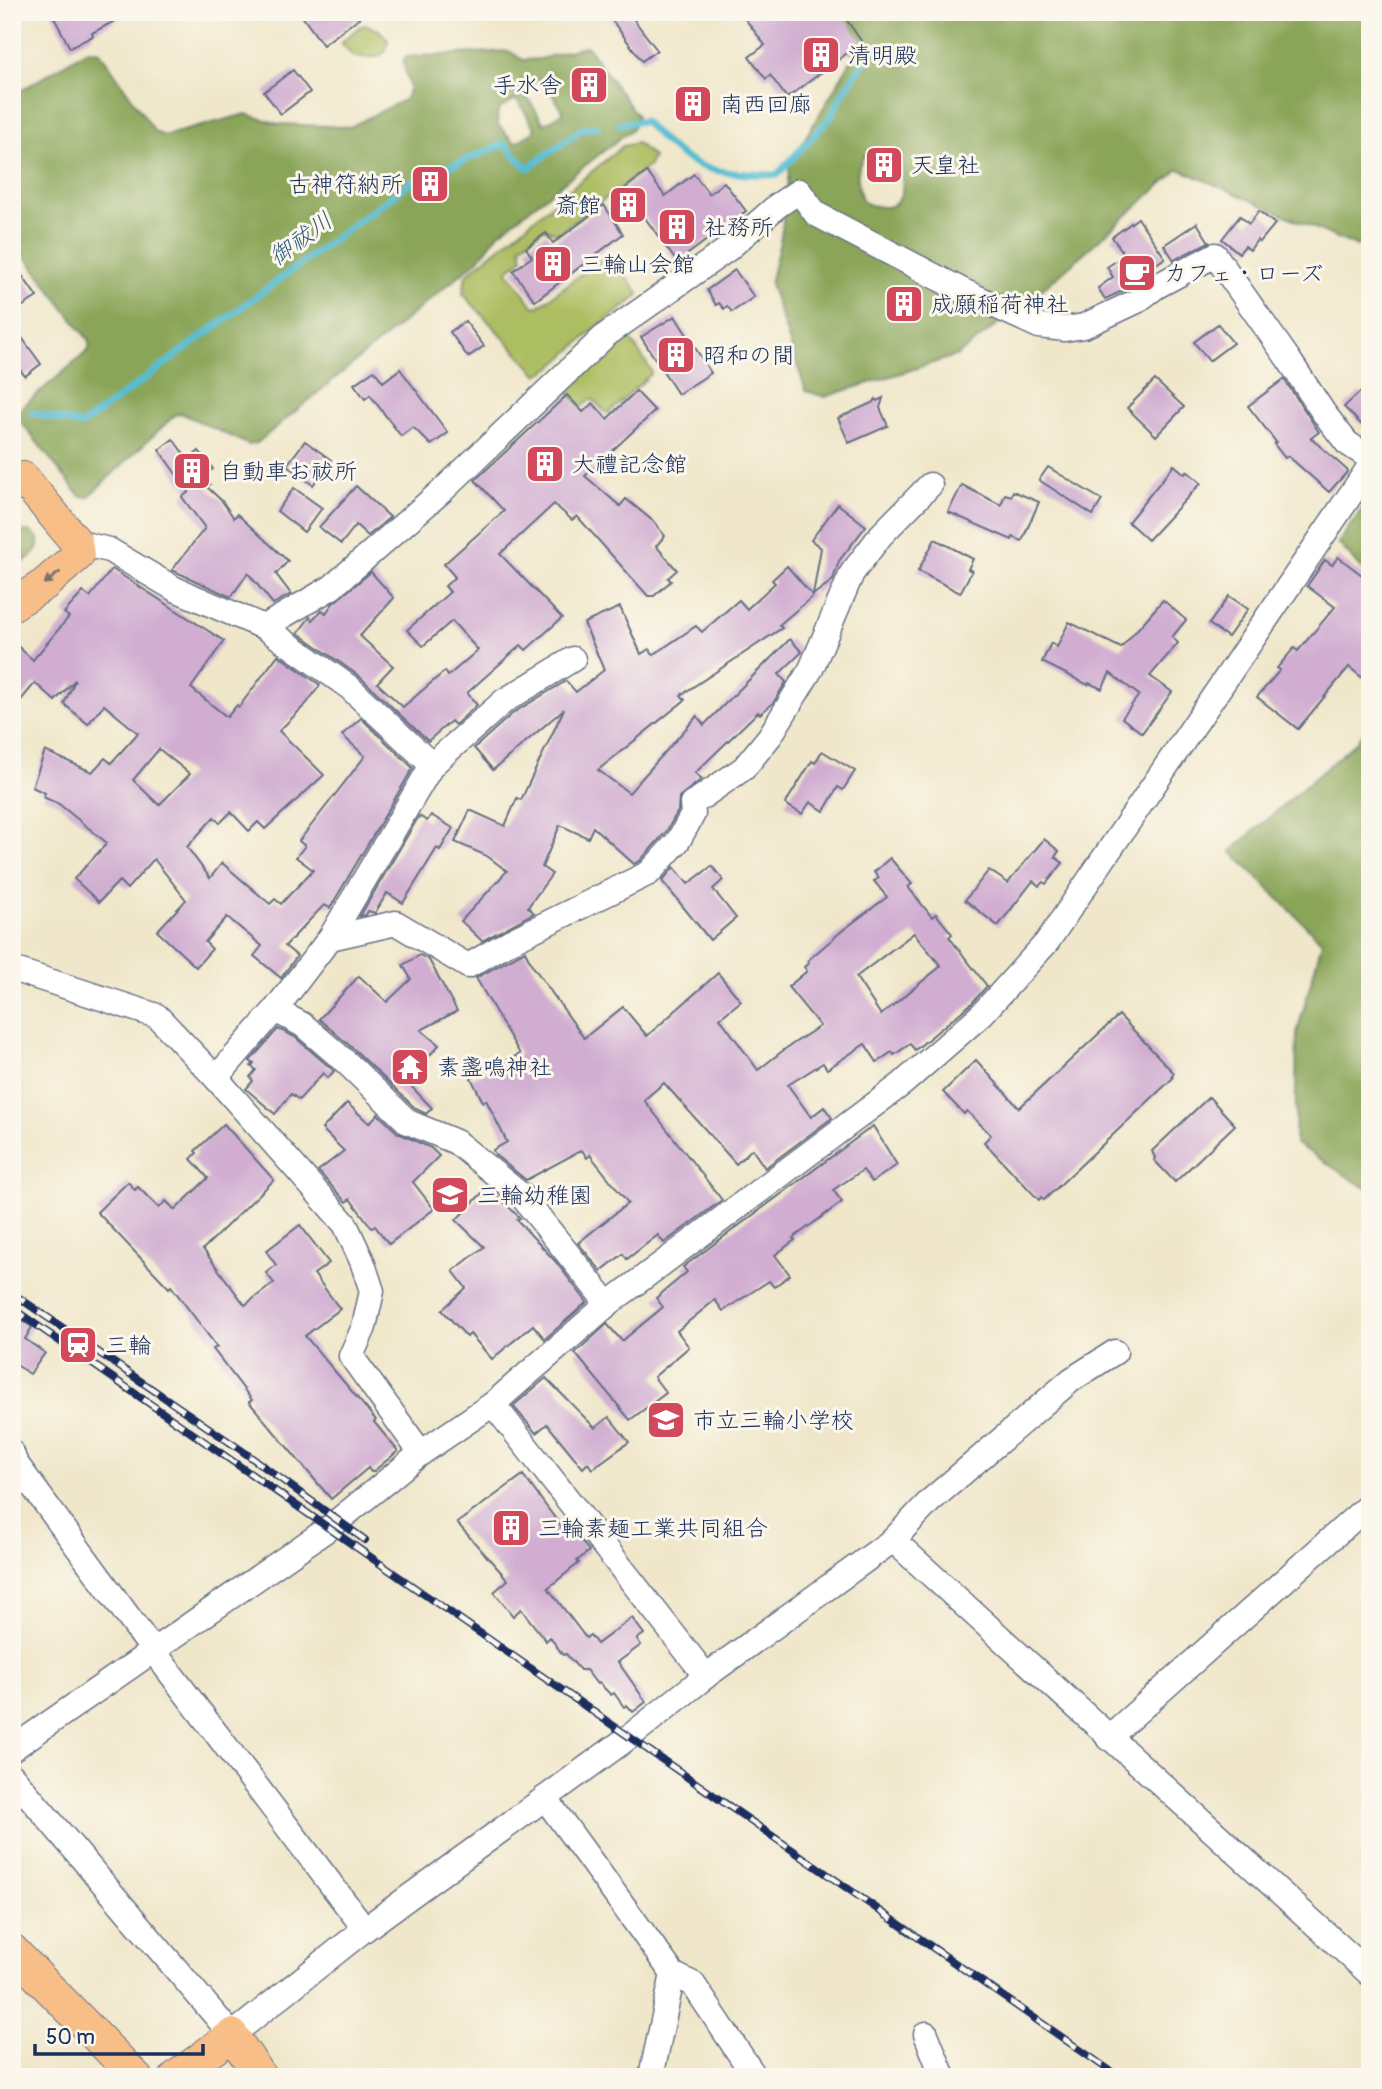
<svg xmlns="http://www.w3.org/2000/svg" width="1382" height="2089" font-family="Pangolin,'Klee One',sans-serif">
<style>
.green{fill:#adbe62;stroke:#647660;stroke-width:2}
.forest{fill:#8aa558;stroke:#526a5b;stroke-width:2;fill-rule:evenodd}
.lines{fill:none;stroke-linecap:round;stroke-linejoin:round}
.stream{stroke:#54bdd2;stroke-width:7}
.building{fill:#d0add1;fill-rule:evenodd}
.minor-casing{stroke:#666f84;stroke-width:27}
.major-casing{stroke:#666f84;stroke-width:34}
.minor{stroke:#fff;stroke-width:24}
.major{stroke:#f7be88;stroke-width:32}
.rail-casing{stroke:#1b2f5e;stroke-width:8}
.rail{stroke:#fbf7ec;stroke-width:5;stroke-dasharray:16;stroke-linecap:butt}
.oneway{fill:#7e6f71}
.labels{text-anchor:middle;dominant-baseline:central;stroke-width:6;stroke-linejoin:round;paint-order:stroke}
.poi-label{font-size:23px;fill:#1b2f5e;stroke:#fbf7ec;text-anchor:start}
.water-label{font-size:24px;font-style:italic;fill:#2c5a81;stroke:#fbf7ec}
</style>
<rect width="100%" height="100%" fill="#fbf7ec"/>
<filter id="ink" filterUnits="userSpaceOnUse"><feTurbulence type="fractalNoise" baseFrequency=".0143" numOctaves="2"/><feDisplacementMap in="SourceGraphic" scale="14" xChannelSelector="R" yChannelSelector="G"/><feConvolveMatrix kernelMatrix="1 2 1 2 8 2 1 2 1" color-interpolation-filters="sRGB"/></filter>
<filter id="wash" filterUnits="userSpaceOnUse"><feTurbulence type="fractalNoise" baseFrequency=".00686" numOctaves="4" result="noise"/><feDisplacementMap in="SourceGraphic" scale="28" xChannelSelector="R" yChannelSelector="G"/><feGaussianBlur stdDeviation="1.57" result="paint"/><feColorMatrix in="noise" values="0 0 0 0 0 0 0 0 0 0 0 0 0 0 0 0 0 1.4 0 .05"/><feComposite in="paint" operator="in"/></filter>
<g filter="url(#wash)">
<rect width="100%" height="100%" fill="#f0e7ca"/>
<g class="green">
<polygon points="366,25 379,30 388,40 385,52 377,57 354,57 341,43 359,27"/>
<polygon points="637,143 653,157 648,167 557,234 547,229 543,229 521,246 523,258 509,269 508,272 534,307 539,306 605,256 611,257 639,293 637,297 597,327 552,367 538,375 463,294 466,275 623,146"/>
<polygon points="628,336 651,370 651,374 609,413 605,412 594,400 590,400 581,407 568,392 569,388 608,351"/>
</g>
<g class="forest">
<path d="M820 12H1370V237L1356 246 1179 169 1051 282 958 355 825 397 806 391 770 284 781 237 790 164 854 56ZM871 150 898 151 901 155C902 172 910 208 883 207 875 206 868 206 862 200 856 181 854 162 871 150Z"/>
<path d="M585 46 588 47 637 116 633 128 499 233 479 259 257 443 249 445 181 413 175 415 88 497 80 496 16 416 20 409 89 350V341L12 239V96L88 50 100 52 155 132 164 136 246 114 279 124 350 127 404 100 410 88 403 62 406 57 509 51 523 60 540 59ZM540 79 544 82 563 111 562 114 544 124 525 93 526 87ZM514 100 519 102 535 129 532 133 515 143 498 125 497 114 501 108Z"/>
<polygon points="1370,498 1370,578 1338,543"/>
<path d="M29 531 38 538C41 554 24 561 12 569V538L20 532Z"/>
<polygon points="1370,722 1370,1191 1295,1143 1297,1033 1322,942 1231,851 1357,741"/>
</g>
<g class="lines">
<g class="stream">
<path d="M620 124 644 121C691 173 710 173 777 175L830 118 846 88 874 47"/>
<polyline points="32,413 82,425 410,183 504,144 528,168 582,129 597,127"/>
</g>
</g>
<g id="blocks">
<g class="building">
<polygon points="51,12 131,12 92,33 93,36 70,48"/>
<polygon points="299,12 367,12 323,45"/>
<polygon points="606,12 628,12 657,50 642,61"/>
<polygon points="740,12 841,12 862,42 787,98 770,75 766,79 749,57 765,45"/>
<polygon points="293,70 310,92 281,114 264,92"/>
<polygon points="593,72 603,85 585,98 575,84"/>
<polygon points="647,172 665,196 694,174 709,194 724,182 746,211 677,262 624,189"/>
<polygon points="604,205 623,234 535,301 513,271 532,257 526,248 546,233 553,243"/>
<polygon points="1259,211 1275,224 1260,242 1257,240 1250,250 1245,246 1239,253 1222,239 1240,216 1249,224"/>
<polygon points="1138,218 1165,258 1130,282 1132,286 1129,288 1105,299 1098,288 1113,277 1107,267 1125,255 1112,237"/>
<polygon points="1197,223 1209,242 1174,260 1164,245"/>
<polygon points="12,261 37,297 12,313"/>
<polygon points="735,270 754,297 732,312 727,306 724,309 719,303 716,305 707,290"/>
<polygon points="675,316 711,373 678,394 641,337"/>
<polygon points="465,321 484,346 468,357 450,332"/>
<polygon points="12,324 41,364 25,376 21,371 12,378"/>
<polygon points="1218,324 1233,343 1209,361 1194,342"/>
<polygon points="400,369 448,433 431,445 413,427 401,436 370,395 365,399 354,384 374,370 383,382"/>
<polygon points="1284,379 1319,432 1311,438 1348,471 1329,492 1288,456 1285,458 1274,444 1276,442 1248,406"/>
<polygon points="1155,380 1184,407 1156,436 1127,408"/>
<polygon points="636,391 655,411 585,476 620,506 626,499 653,521 665,536 656,546 677,570 668,578 671,581 654,596 648,596 577,516 572,520 554,504 500,554 562,618 526,650 521,645 467,693 477,705 455,725 451,721 428,741 359,676 298,633 310,617 312,620 322,610 326,613 333,603 371,572 394,598 360,636 393,666 377,683 403,707 445,671 448,676 478,650 452,621 423,646 407,630 450,592 445,586 455,577 444,564 504,511 475,480 567,395 583,412 593,403 607,419"/>
<polygon points="1360,392 1370,401 1370,433 1344,407"/>
<polygon points="883,398 880,408 888,426 849,443 838,418 872,403 876,399 877,401"/>
<polygon points="173,439 188,460 199,451 213,469 204,475 210,484 207,487 222,501 234,518 237,514 288,561 276,574 291,594 273,604 248,573 231,597 172,570 205,528 182,497 189,492 159,450"/>
<polygon points="305,441 331,460 313,485 287,465"/>
<polygon points="1174,465 1185,474 1187,471 1201,483 1148,540 1128,522"/>
<polygon points="1048,467 1102,500 1093,515 1039,480"/>
<polygon points="962,485 1001,505 1005,494 1011,496 1013,491 1039,502 1022,541 1013,537 1012,540 948,512"/>
<polygon points="356,486 390,517 368,536 356,525 341,544 319,527"/>
<polygon points="294,488 322,508 304,532 277,511"/>
<polygon points="838,504 866,526 839,561 833,580 813,595 821,548 811,540"/>
<polygon points="935,539 973,559 968,569 972,571 960,593 918,571"/>
<polygon points="1338,557 1370,581 1370,684 1349,667 1298,729 1257,697 1280,670 1277,668 1294,648 1298,651 1335,607 1307,586 1325,560 1332,565"/>
<polygon points="787,566 813,596 779,625 782,628 681,695 685,700 598,770 629,793 697,716 704,725 790,639 802,652 779,674 786,682 773,703 760,714 758,712 695,773 702,779 679,797 678,811 666,832 640,861 634,864 593,827 588,838 560,825 542,867 552,874 528,907 534,913 482,941 461,921 507,871 487,856 455,842 470,810 505,826 517,798 521,800 564,709 493,770 474,748 513,713 566,681 576,692 604,670 584,623 620,607 641,654 649,649 653,655 696,626 702,632 739,600 747,609 775,583 772,580"/>
<path d="M112 569 224 641 191 688 227 717 237 705 239 707 278 655 320 685 307 703 279 731 324 775 265 829 258 822 249 831 231 812 220 823 214 817 187 847 210 878 222 863 270 904 275 899 281 904 313 870 296 857 305 846 299 841 365 756 342 735 361 718 413 768 330 908 324 905 285 946 297 956 281 978 254 956 262 946 227 917 205 942 212 949 196 967 157 931 186 900 154 859 127 889 119 881 99 902 74 879 107 843 59 804 43 797 45 793 32 787 45 751 92 772 105 758 111 763 138 733 104 705 88 724 64 704 75 680 55 701 35 683 12 711V641L33 660 69 617 64 613 83 592 90 597ZM159 749 190 774 159 805 133 780Z"/>
<polygon points="1229,596 1248,609 1228,637 1209,624"/>
<polygon points="1163,600 1186,620 1172,637 1178,643 1150,676 1172,692 1142,733 1122,718 1139,695 1110,673 1102,689 1089,683 1088,685 1042,662 1051,643 1057,647 1069,622 1121,648"/>
<polygon points="822,751 855,771 843,790 838,787 824,811 810,802 802,814 785,804 812,761 815,763"/>
<polygon points="431,815 453,828 440,850 437,848 403,903 387,893 375,913 368,911 366,915 360,916 419,816 427,821"/>
<polygon points="1044,839 1059,851 1055,857 1063,863 1046,884 1043,882 1039,886 1033,881 998,926 965,900 989,870 1008,883"/>
<path d="M890 858 912 884 908 887 932 917 936 914 952 934 949 937 987 986 972 1003 915 1050 910 1044 894 1055 892 1052 877 1062 865 1044 827 1069 823 1063 788 1085 811 1117 824 1107 832 1118 765 1168 752 1149 736 1164 664 1083 644 1100 722 1200 664 1243 658 1235 627 1259 623 1254 601 1271 578 1243 628 1203 590 1155 587 1158 582 1150 526 1180 495 1155 493 1150 507 1142 486 1100 483 1102 471 1078 520 1054 476 978 525 951 532 965 584 1038 623 1007 647 1036 718 973 741 1001 720 1018 758 1070 785 1049 820 1026 788 987 807 971 804 967 809 963 807 961 843 930 887 897 874 881 879 878 874 872ZM914 933 941 966 881 1015 856 977Z"/>
<polygon points="712,866 723,880 713,889 736,918 710,940 662,881 674,867 688,884"/>
<polygon points="420,955 429,960 457,1011 421,1030 439,1045 406,1081 432,1108 426,1114 416,1109 357,1052 319,1019 359,976 387,1002 411,979 403,965"/>
<polygon points="1119,1015 1174,1073 1172,1076 1173,1078 1044,1200 1041,1197 1039,1200 984,1142 991,1135 967,1111 964,1114 943,1092 976,1060 1019,1108"/>
<polygon points="278,1029 295,1037 334,1071 328,1078 323,1073 299,1100 291,1094 275,1114 246,1089 253,1081 250,1077 256,1070 251,1066 254,1064 250,1061"/>
<polygon points="1209,1097 1235,1125 1175,1182 1154,1160 1155,1158 1152,1151"/>
<polygon points="347,1103 369,1123 378,1114 398,1133 431,1148 439,1156 413,1182 434,1209 389,1244 375,1226 372,1228 350,1199 346,1202 318,1171 344,1151 322,1129"/>
<polygon points="224,1124 274,1180 203,1249 245,1305 274,1283 266,1273 276,1265 266,1251 300,1225 329,1263 314,1274 340,1309 305,1336 376,1420 374,1422 398,1451 374,1471 371,1472 368,1468 331,1499 249,1402 252,1400 213,1349 217,1347 171,1286 169,1288 97,1212 128,1182 135,1190 138,1187 159,1208 166,1201 175,1210 208,1178 191,1159 197,1153 195,1151"/>
<polygon points="873,1126 897,1165 872,1182 863,1170 833,1190 842,1202 793,1238 795,1240 775,1255 790,1275 774,1287 769,1281 723,1311 715,1300 677,1331 689,1347 654,1377 666,1393 630,1420 575,1353 607,1324 622,1341 663,1307 656,1298 687,1272 683,1267"/>
<polygon points="488,1187 520,1218 517,1220 555,1261 587,1302 545,1339 533,1325 492,1359 470,1334 467,1337 442,1310 466,1288 453,1271 484,1247 456,1220"/>
<polygon points="12,1314 32,1327 25,1339 45,1353 30,1374 12,1362"/>
<polygon points="546,1378 595,1428 609,1417 629,1442 592,1469 588,1463 583,1468 547,1424 536,1433 513,1406"/>
<polygon points="523,1475 566,1533 572,1529 589,1551 577,1561 579,1563 548,1588 586,1638 590,1635 597,1644 632,1618 644,1634 637,1639 641,1645 618,1662 646,1702 633,1712 627,1705 624,1707 614,1693 611,1695 599,1683 597,1684 586,1670 580,1670 566,1654 563,1655 550,1637 546,1641 521,1609 513,1616 494,1592 508,1580 457,1523"/>
</g>
</g>
</g>
<g filter="url(#ink)">
<use href="#blocks" fill-opacity="0" stroke="#666f84" stroke-width="2"/>
<g class="lines">
<g class="minor-casing">
<g id="minor">
<polyline points="76,542 109,550 175,589 264,627 349,687 432,765"/>
<polyline points="264,627 332,587 444,489 606,335 728,249 777,206 799,191 816,214 963,291 1039,326 1065,329 1084,326 1137,301 1157,286 1215,255 1289,360 1323,412 1347,443 1370,458"/>
<polyline points="330,938 396,923 468,966 509,942 649,873 678,841 693,814 692,804 744,768 770,736 811,669 852,573 881,535 930,485"/>
<polyline points="12,969 157,1016 216,1078 345,1224 362,1261 372,1291 364,1327 351,1356 421,1453"/>
<polyline points="275,1010 303,1025 347,1063 408,1122 456,1142 521,1195 608,1304"/>
<polyline points="216,1078 275,1010 330,938 432,765 504,701 573,659"/>
<polyline points="493,1404 706,1676"/>
<polyline points="12,1453 15,1462 152,1649 365,1929"/>
<polyline points="893,1540 1370,1974"/>
<polyline points="1108,1738 1370,1504"/>
<polyline points="12,1749 329,1528 421,1453 493,1404 608,1304 902,1084 982,1014 1047,942 1370,466"/>
<polyline points="12,1776 232,2035 365,1929 629,1737 706,1676 893,1540 930,1501 1071,1380 1115,1352"/>
<polyline points="545,1798 673,1974 693,1984 755,2077"/>
<polyline points="926,2034 943,2077"/>
<polyline points="651,2077 673,1974"/>
</g>
</g>
<g class="major-casing">
<g id="major">
<polyline points="12,487 23,478 76,542 78,555 45,584 12,605"/>
<polyline points="12,1950 136,2077"/>
<polyline points="176,2077 232,2035 261,2077"/>
</g>
</g>
<use href="#minor" class="minor"/>
<use href="#major" class="major"/>
<g class="rail-casing">
<g id="rail">
<polyline points="12,1293 241,1450 365,1540"/>
<polyline points="12,1308 1119,2077"/>
</g>
</g>
<use href="#rail" class="rail"/>
</g>
<defs><path id="oneway-solid" d="M-6-.8H1V-3.2L6.5 0L1 3.2V.8H-6Z" transform="scale(1.75)"/></defs>
<use class="oneway" href="#oneway-solid" transform="translate(52 578) rotate(143)"/>
</g>
<defs>
<g id="building-square" transform="scale(2.0125)"><rect x="-9" y="-9" width="18" height="18" rx="4" fill="#d1495b" stroke="#fbf7ec"/><path d="M-4-6H4V6H1V3H-1V6H-4ZM-2.5-4.3h1.7v1.8h-1.7ZM.8-4.3h1.7v1.8H.8ZM-2.5-1h1.7V.8h-1.7ZM.8-1h1.7V.8H.8Z" fill="#fff"/></g>
<g id="cafe-square" transform="scale(2.0125)"><rect x="-9" y="-9" width="18" height="18" rx="4" fill="#d1495b" stroke="#fbf7ec"/><path d="M-5.5-4.5H6V0H3Q3 3.5 0 3.5H-2.5Q-5.5 3.5-5.5 0ZM3-3.2v2h1.7v-2ZM-6 4.5H4V6H-6Z" fill="#fff"/></g>
<g id="temple-square" transform="scale(2.0125)"><rect x="-9" y="-9" width="18" height="18" rx="4" fill="#d1495b" stroke="#fbf7ec"/><path d="M0-6L5-2H3V0L6.5 2.5H4V6H1.5V3h-3V6H-4V2.5H-6.5L-3 0V-2H-5Z" fill="#fff"/></g>
<g id="school-square" transform="scale(2.0125)"><rect x="-9" y="-9" width="18" height="18" rx="4" fill="#d1495b" stroke="#fbf7ec"/><path d="M0-5L7-2L0 1L-7-2ZM-4 1L0 2.5L4 1V4Q0 6-4 4Z" fill="#fff"/></g>
<g id="station-square" transform="scale(2.0125)"><rect x="-9" y="-9" width="18" height="18" rx="4" fill="#d1495b" stroke="#fbf7ec"/><path d="M-3-6H3Q5-6 5-4V2Q5 4 3 4L4.5 6H3L1.5 4h-3L-3 6H-4.5L-3 4Q-5 4-5 2V-4Q-5-6-3-6ZM-3.5-4v3h7v-3ZM-3.5 1v1.5H-2V1ZM2 1v1.5H3.5V1Z" fill="#fff"/></g>
</defs>
<g fill-rule="evenodd">
<use href="#building-square" x="821" y="55"/>
<use href="#building-square" x="589" y="85"/>
<use href="#building-square" x="693" y="104"/>
<use href="#building-square" x="884" y="165"/>
<use href="#building-square" x="430" y="184"/>
<use href="#building-square" x="628" y="205"/>
<use href="#building-square" x="677" y="227"/>
<use href="#building-square" x="553" y="264"/>
<use href="#cafe-square" x="1137" y="273"/>
<use href="#building-square" x="904" y="304"/>
<use href="#building-square" x="676" y="355"/>
<use href="#building-square" x="545" y="464"/>
<use href="#building-square" x="192" y="471"/>
<use href="#temple-square" x="410" y="1067"/>
<use href="#school-square" x="450" y="1195"/>
<use href="#station-square" x="78" y="1345"/>
<use href="#school-square" x="666" y="1420"/>
<use href="#building-square" x="511" y="1528"/>
</g>
<g class="labels">
<g class="poi-label">
<text x="848" y="55">清明殿</text>
<text x="562" y="85" text-anchor="end">手水舎</text>
<text x="720" y="104">南西回廊</text>
<text x="911" y="165">天皇社</text>
<text x="403" y="184" text-anchor="end">古神符納所</text>
<text x="601" y="205" text-anchor="end">斎館</text>
<text x="704" y="227">社務所</text>
<text x="580" y="264">三輪山会館</text>
<text x="1164" y="273">カフェ・ローズ</text>
<text x="931" y="304">成願稲荷神社</text>
<text x="703" y="355">昭和の間</text>
<text x="572" y="464">大禮記念館</text>
<text x="219" y="471">自動車お祓所</text>
<text x="437" y="1067">素盞鳴神社</text>
<text x="477" y="1195">三輪幼稚園</text>
<text x="105" y="1345">三輪</text>
<text x="693" y="1420">市立三輪小学校</text>
<text x="538" y="1528">三輪素麺工業共同組合</text>
</g>
<g class="water-label">
<text transform="translate(301 239) rotate(-36)">御祓川</text>
</g>
</g>
<rect width="1382" height="2089" fill="none" stroke="#fbf7ec" stroke-width="42"/>
<path d="M35 2044v10h168v-10" fill="none" stroke="#1b2f5e" stroke-width="3.5"/>
<text x="46" y="2044" font-size="21" fill="#1b2f5e" stroke="#fbf7ec" stroke-width="5" paint-order="stroke">50 m</text>
</svg>
